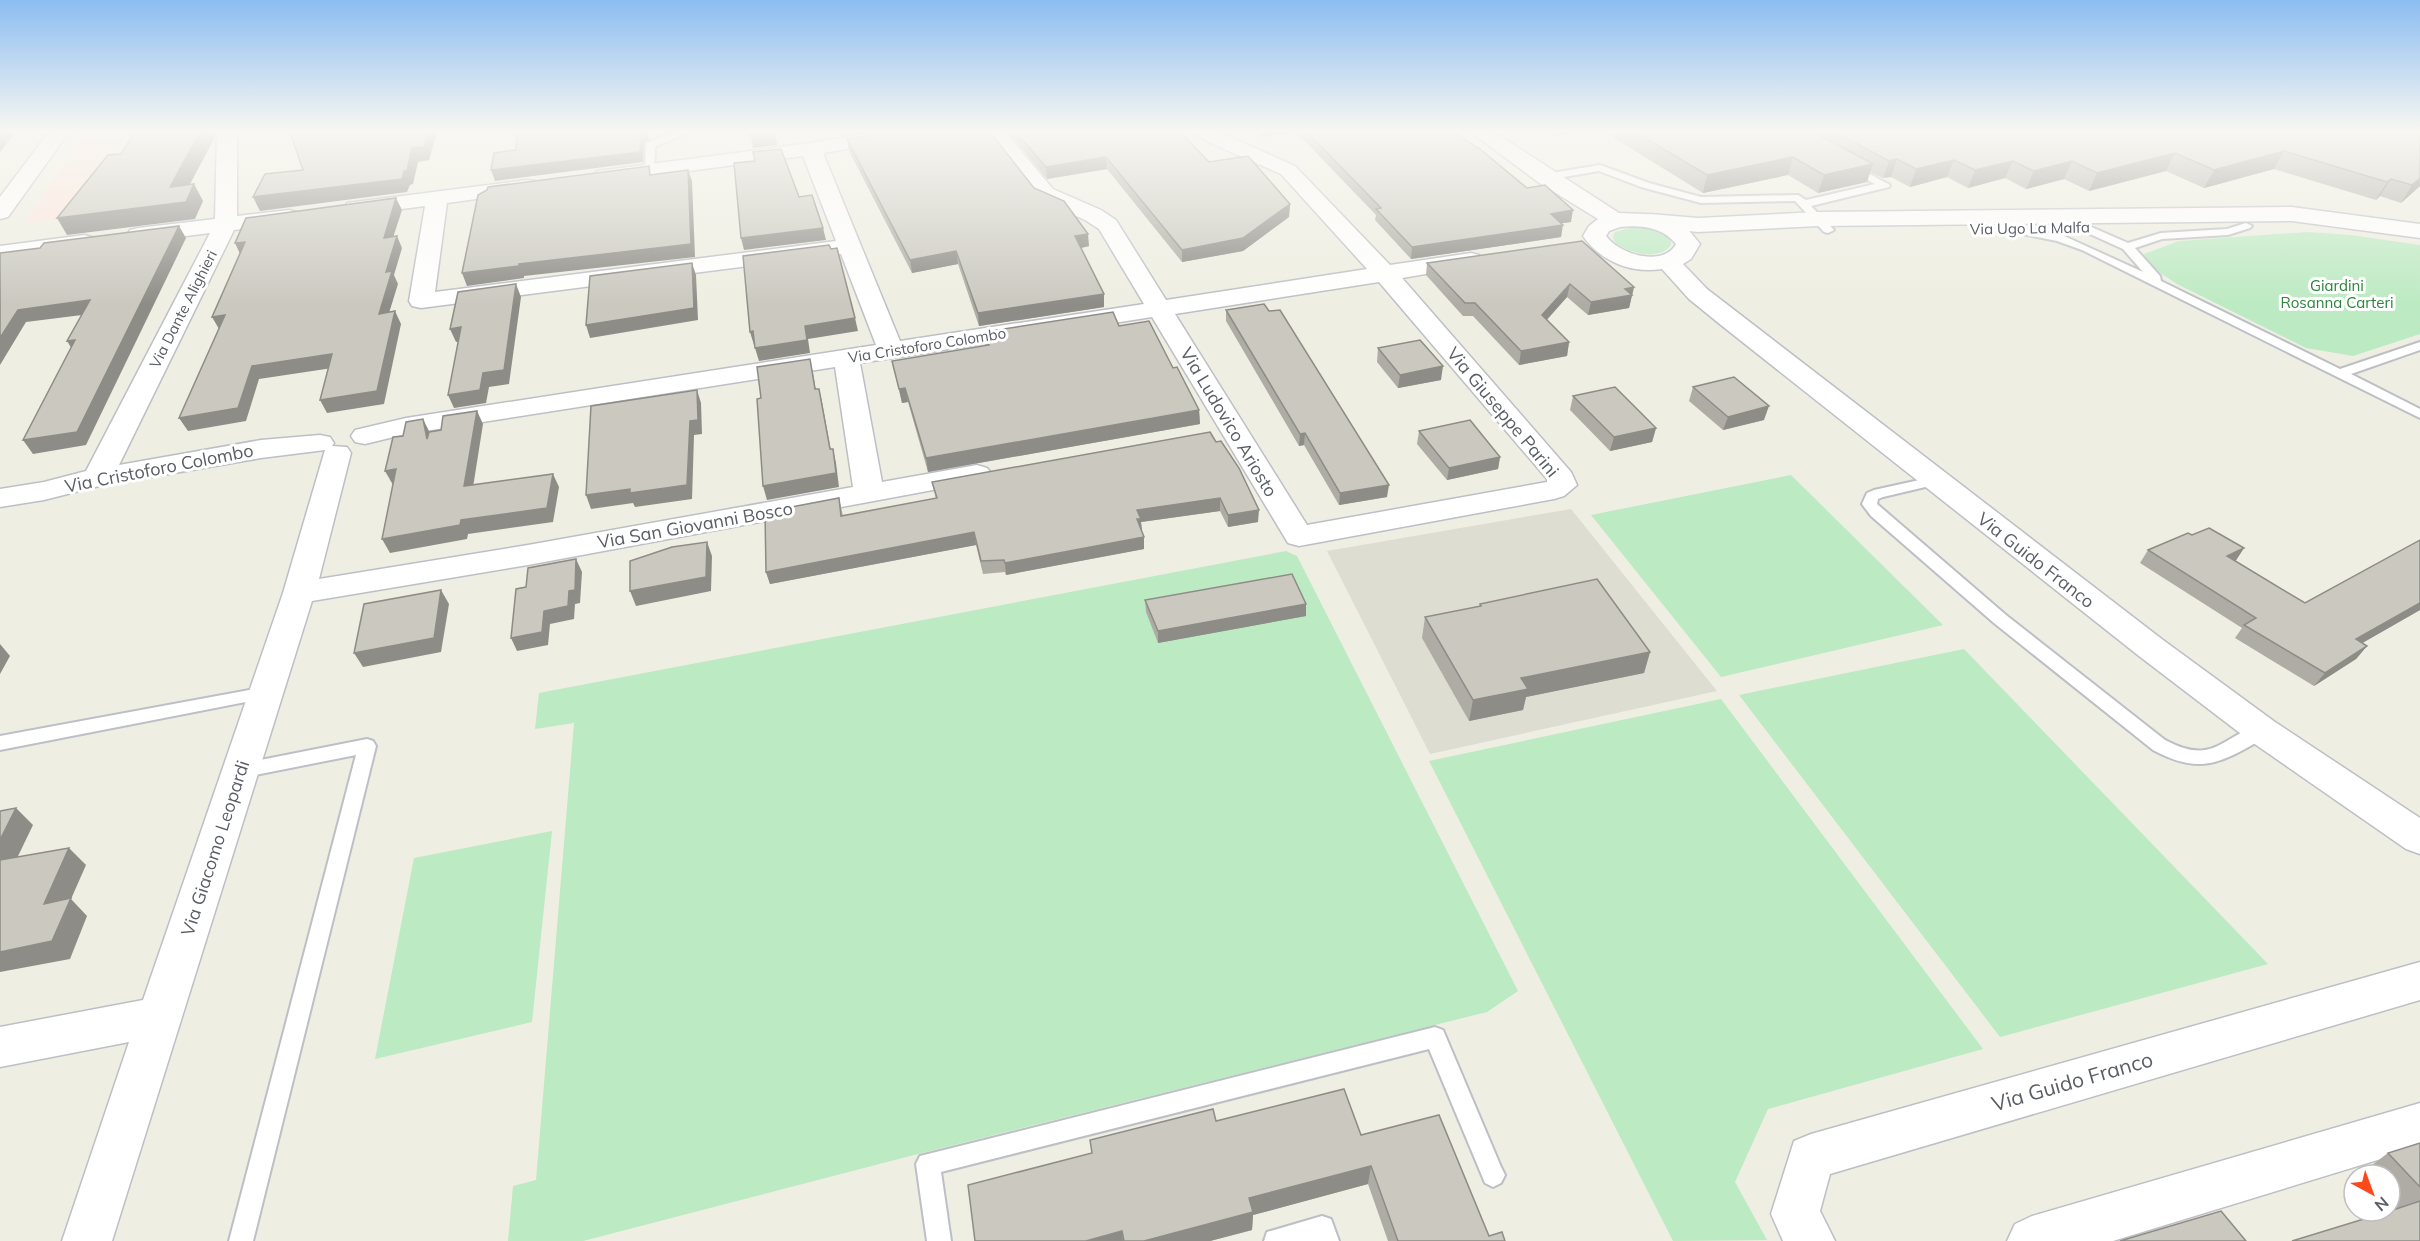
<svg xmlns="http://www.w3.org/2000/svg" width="2420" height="1241" font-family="Mulish,sans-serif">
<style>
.education{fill:#deddd1}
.medical{fill:#fee4dc}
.green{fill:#bceac2}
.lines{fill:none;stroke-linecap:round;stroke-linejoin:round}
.service-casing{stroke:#bcbfc5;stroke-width:4}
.minor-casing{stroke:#bcbfc5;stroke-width:3}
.tertiary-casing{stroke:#bcbfc5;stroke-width:3}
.service{fill:#fff;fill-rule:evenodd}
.minor{fill:#fff;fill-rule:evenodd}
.tertiary{fill:#fff;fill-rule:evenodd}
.wall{fill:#aeaca4}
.shaded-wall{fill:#8d8c86}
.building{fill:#cac8bf;stroke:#8d8c86;stroke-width:1.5}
.labels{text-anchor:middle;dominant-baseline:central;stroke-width:6;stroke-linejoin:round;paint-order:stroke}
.far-street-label{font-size:15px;fill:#5a5e65;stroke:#fff}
.far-park-label{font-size:15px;fill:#2b843a;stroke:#fff}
.street-label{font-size:18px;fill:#5a5e65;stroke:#fff}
.near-street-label{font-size:21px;fill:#5a5e65;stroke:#fff}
</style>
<rect width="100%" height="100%" fill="#efeee2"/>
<polygon class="education" points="1571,509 1717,691 1430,754 1327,551"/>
<polygon class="medical" points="86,132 129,132 82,216 24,223"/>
<g class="green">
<path d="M1637 226 1662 232 1671 240V245C1659 262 1626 253 1614 241L1613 236 1615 232Z"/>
<polygon points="2307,232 2351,235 2420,245 2420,334 2353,356 2306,348 2177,284 2151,267 2144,254 2179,241"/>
<polygon points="1791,475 1943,625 1721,677 1591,515"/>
<polygon points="1286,551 1297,556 1518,991 1487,1012 914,1155 583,1241 508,1241 513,1186 536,1180 574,723 535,729 539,693"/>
<polygon points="1964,649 2268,964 2000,1037 1739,695"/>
<polygon points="1721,699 1983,1049 1768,1109 1735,1182 1767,1240 1673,1241 1429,761"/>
<polygon points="552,831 532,1022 375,1059 414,858"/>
</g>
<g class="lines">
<g class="service-casing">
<g id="service">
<polygon points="676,132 689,132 655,147 654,170 649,173 645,172 646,143"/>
<polygon points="1851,164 1890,185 1889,187 1811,206 1834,230 1828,233 1824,232 1795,201 1701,203 1641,187 1599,171 1546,180 1541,177 1546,174 1600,165 1649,183 1701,197 1798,195 1806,200 1875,184 1847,169 1847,165"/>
<polygon points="2246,223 2252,226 2250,228 2228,235 2162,239 2135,248 2160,276 2161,281 2340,369 2420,342 2420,350 2351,374 2420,409 2420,418 2082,250 2057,241 2012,232 2006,229 2012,226 2064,236 2143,272 2123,249 2081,230 2081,226 2089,226 2128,243 2161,233 2227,229"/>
<path d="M1933 477 1940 481 1938 484 1883 497 1878 499 1877 504 2006 615 2165 740C2214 766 2220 737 2262 724L2268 726 2271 731 2268 736C2223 761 2203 777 2153 750L1994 623 1871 516 1862 504 1867 493 1874 490Z"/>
<polygon points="265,687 271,689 274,693 271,697 0,750 0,736"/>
<polygon points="367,739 373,741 376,746 253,1241 229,1241 356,755 240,778 233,776 231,771 233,766 240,764"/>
<polygon points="1435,1027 1443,1030 1501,1167 1505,1175 1501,1183 1493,1187 1485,1183 1429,1049 941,1172 951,1241 927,1241 916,1164 920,1156"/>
<polygon points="1322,1216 1331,1219 1339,1241 1264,1241 1267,1232"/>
</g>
</g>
<g class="minor-casing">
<g id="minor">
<polygon points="49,132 69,132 8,217 0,219 0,197"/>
<path d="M217 132H237V216L289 210 297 212 300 217 297 222 289 224 234 230 119 465 261 440 320 435 330 437 334 443 332 446 347 447 351 453 319 579 528 545 853 487 835 367 406 434 365 444 355 442 351 436 355 430 406 418 876 345 841 254 421 308 412 306 409 301 425 206 355 215 347 213 344 208 347 203 527 180 535 181 538 186 535 191 527 192 447 203 435 292 836 241 803 156 605 182 597 181 594 176 597 171 605 170 811 143 879 132H922L919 136 912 138 823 153 900 341 1144 304 1099 229 1085 220 1037 199 985 132H1005L1053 189 1101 210 1116 220 1166 300 1367 269 1281 174 1208 142 1195 132H1219L1295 166 1390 265 1471 253 1479 255 1483 260 1479 265 1402 278 1571 472 1577 485 1564 496 1554 499 1299 546 1288 543 1152 317 860 363 882 482 977 465 987 468 992 474 987 480 528 565 312 601 112 1241H62L129 1042 0 1067V1027L143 1000 283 593 325 450 261 458 99 486 44 500 0 507V489L44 482 86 471 210 233 138 242 130 240 127 235 130 230 138 228 215 219ZM1379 282 1547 479V482L1307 525 1175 314Z"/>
<polygon points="2292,207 2420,224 2420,238 2292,221 1819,226 1698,232 1642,226 1639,221 1642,216 1650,214 1698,218 1819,212"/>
<polygon points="84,235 92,237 96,242 92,247 0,260 0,246"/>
<polygon points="2420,962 2420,1000 1830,1174 1820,1211 1835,1241 1783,1241 1771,1214 1794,1141 1811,1134"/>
<polygon points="2420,1103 2420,1147 2113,1241 2007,1241 2015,1224 2032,1216"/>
</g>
</g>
<g class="tertiary-casing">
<path id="tertiary" d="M1471 132H1494L1619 213 1646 214 1674 221 1687 228 1700 244 1691 259 1683 264 1707 289 2163 640 2275 722 2420 818V854L2406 849 2249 740 2139 656 1721 325 1689 299 1662 269C1631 274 1600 261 1583 236L1589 226 1598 219 1538 182ZM1620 227C1641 225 1662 227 1676 244 1663 268 1619 254 1606 236L1609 231Z"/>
</g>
<use href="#service" class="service"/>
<use href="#minor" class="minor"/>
<use href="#tertiary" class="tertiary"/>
</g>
<g class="wall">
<polygon points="1008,132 1180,132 1209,162 1290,204 1289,217 1243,251 1182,262 1107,169 1047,179"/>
<polygon points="1255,132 1295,132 1261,137"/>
<polygon points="1296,132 1453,132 1571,222 1562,223 1561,237 1411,259 1375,220 1376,215"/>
<polygon points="1550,132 1575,132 1556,136"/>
<polygon points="1615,132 2420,132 2420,186 2401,203 2380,196 2376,200 2274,169 2204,188 2166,171 2089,191 2064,179 2026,189 2005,178 1968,188 1947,177 1910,187 1891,177 1883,178 1870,172 1867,182 1818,193 1788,175 1703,193 1614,138"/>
<polygon points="847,139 1034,188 1089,246 1081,248 1104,294 1104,307 979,326 958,264 912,273 849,151"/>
<polygon points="1427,263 1634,287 1629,308 1588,315 1567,297 1547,320 1569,342 1567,356 1519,365 1473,316 1463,316 1426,275"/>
<polygon points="1226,310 1387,497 1339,505 1304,445 1299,446 1226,321"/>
<polygon points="1119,326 1173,368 1199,410 1200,424 928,472 908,402 902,403 892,361 986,346 984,332"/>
<polygon points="1378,348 1441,380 1398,388 1377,362"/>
<polygon points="1693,387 1764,420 1723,430 1689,401"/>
<polygon points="1573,396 1656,428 1652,442 1610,451 1570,410"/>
<polygon points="1419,431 1500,457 1498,469 1447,480 1417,444"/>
<polygon points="1210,432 1258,522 1228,527 1220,511 1141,522 1144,549 1006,575 1005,572 983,574 976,545 770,584 766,572 839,498 843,516 936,499 932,482"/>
<polygon points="2192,535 2244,548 2235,561 2305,603 2420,540 2420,610 2362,643 2367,646 2356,659 2314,686 2235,638 2242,628 2140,563 2148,550"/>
<polygon points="1145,600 1306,604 1306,616 1158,643 1146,612"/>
<polygon points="1480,604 1650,652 1644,673 1526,697 1523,710 1469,721 1422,638 1425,617 1479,607"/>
<polygon points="1216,1121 1361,1135 1489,1236 1505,1241 1388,1241 1368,1184 1253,1215 1252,1230 1210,1241 975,1241"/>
<polygon points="2420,1143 2420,1241 2397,1208 2390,1200 2390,1175 2367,1175 2364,1171 2388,1153"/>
</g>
<g class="shaded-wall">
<polygon points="0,132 16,132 0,152"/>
<polygon points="200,132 215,132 215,137 180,203 194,184 203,201 195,219 67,235 57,218 170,187"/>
<polygon points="428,132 437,132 429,160 418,162 413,184 410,185 407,192 260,211 253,197 412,148"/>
<polygon points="642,132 648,132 649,140 644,143 643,162 495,181 491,170"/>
<polygon points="841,132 868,132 842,136"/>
<polygon points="1261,132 1295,132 1261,137"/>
<polygon points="1557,132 1575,132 1556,136"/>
<polygon points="775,133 777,145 753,148 751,136"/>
<polygon points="2284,151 2274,169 2204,188 2214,170"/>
<polygon points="2175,153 2166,171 2089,191 2097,173"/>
<polygon points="1106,157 1107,169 1047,179 1046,167"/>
<polygon points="1793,157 1788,175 1703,193 1707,175"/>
<polygon points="1897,159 1891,177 1883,178 1889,161"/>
<polygon points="1954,160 1947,177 1910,187 1916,169"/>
<polygon points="2013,161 2005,178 1968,188 1975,170"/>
<polygon points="2072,161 2064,179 2026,189 2034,171"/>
<polygon points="1873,164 1867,182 1818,193 1824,175"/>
<polygon points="688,170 692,181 695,257 524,276 524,278 467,286 462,273 519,264"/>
<polygon points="2420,178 2420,186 2401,203 2412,185"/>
<polygon points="2391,179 2380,196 2376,200 2387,182"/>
<polygon points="396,198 402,210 389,250 384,238"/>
<polygon points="1290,204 1289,217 1243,251 1182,262 1182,250"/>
<polygon points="1573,210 1571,222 1549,225 1551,214"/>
<polygon points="1563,225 1561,237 1411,259 1412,247"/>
<polygon points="179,226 186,238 86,445 33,454 23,440"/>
<polygon points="823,228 826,240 744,250 741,238"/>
<polygon points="1088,234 1089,246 1076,249 1075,236"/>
<polygon points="397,236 402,248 394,275 398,284 385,326 379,314 386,272"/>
<polygon points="245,242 241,256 235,243"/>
<polygon points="956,251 958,264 912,273 910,260"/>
<polygon points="692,263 696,275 698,320 590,338 586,325"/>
<polygon points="516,284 521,297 509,384 489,387 486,403 454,408 448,395 483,373"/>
<polygon points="1570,284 1567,297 1539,328 1542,315"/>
<polygon points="1634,287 1629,308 1588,315 1591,302 1625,289"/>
<polygon points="1104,294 1104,307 979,326 978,313"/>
<polygon points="90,300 98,313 26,322 0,365 0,338 18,310"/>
<polygon points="395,311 401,324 384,404 327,413 320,400"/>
<polygon points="225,315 219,329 212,317"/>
<polygon points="855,318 858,331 808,339 810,353 759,361 755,348 805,326"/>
<polygon points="461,327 467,340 456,342 450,329"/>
<polygon points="753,331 757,345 754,345 750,332"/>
<polygon points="75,340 75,354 67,341"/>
<polygon points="1569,342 1567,356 1519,365 1521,351"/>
<polygon points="332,354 339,367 259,379 246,421 188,431 179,418 252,366"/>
<polygon points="810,359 813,373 818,403 815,389"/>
<polygon points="1443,366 1441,380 1398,388 1400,375"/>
<polygon points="905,388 908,402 902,403 899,389"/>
<polygon points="819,389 822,402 833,463 830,449"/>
<polygon points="697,390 701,403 702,434 694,435 692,499 635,507 633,503 591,509 586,495 690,421"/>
<polygon points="1769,406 1764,420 1723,430 1728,417"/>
<polygon points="1199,410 1200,424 928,472 926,458"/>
<polygon points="477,411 483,424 471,500 464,486"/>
<polygon points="423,419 430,433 427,439"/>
<polygon points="1656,428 1652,442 1610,451 1614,437"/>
<polygon points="1305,433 1304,445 1299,446 1300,434"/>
<polygon points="833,449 836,463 839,487 767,500 763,486"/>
<polygon points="1500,457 1498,469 1447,480 1449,468"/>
<polygon points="396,469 393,485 385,471"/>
<polygon points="553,474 559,487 553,522 468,534 467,539 390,553 382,539 461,520"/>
<polygon points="1389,485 1387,497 1339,505 1340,493"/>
<polygon points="1220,498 1220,511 1141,522 1142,531 1138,532 1137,510"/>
<polygon points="1259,510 1258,522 1228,527 1228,515"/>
<polygon points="974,532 976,545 770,584 766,572"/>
<polygon points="1144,537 1144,549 1006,575 1005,563"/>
<polygon points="707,542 712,556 711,591 636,606 630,591"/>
<polygon points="2244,548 2235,562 2227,556"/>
<polygon points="576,559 582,572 580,603 575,604 574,619 550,624 548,645 517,651 511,638 544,611"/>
<polygon points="441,590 449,604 441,652 363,667 354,653"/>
<polygon points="2420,603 2420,610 2345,653 2356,639"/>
<polygon points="1306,604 1306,616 1158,643 1158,631"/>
<polygon points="0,644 10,656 0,674"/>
<polygon points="2367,646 2356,659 2314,686 2325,673"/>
<polygon points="1650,652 1644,673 1526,697 1523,710 1469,721 1473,700 1521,678"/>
<polygon points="16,808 33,825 7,879 0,873 0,840"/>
<polygon points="69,848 86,865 71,899 87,916 70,959 0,972 0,952"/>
<polygon points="1371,1166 1368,1184 1253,1215 1252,1230 1210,1241 1144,1241 1249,1198"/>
<polygon points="1122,1231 1123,1241 1086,1241"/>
</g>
<g class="building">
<polygon points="135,132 200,132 170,187 194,184 186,202 57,218 108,155 121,154"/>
<polygon points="290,132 428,132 424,147 412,148 407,171 404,171 402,179 253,197 265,174 303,170"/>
<polygon points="517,132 642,132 641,133 640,152 491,170 494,153 516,150"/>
<polygon points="750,132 774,132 775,133 751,136"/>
<polygon points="892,132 990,132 1034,188 1064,201 1088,234 1075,236 1104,294 978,313 956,251 910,260 847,139"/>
<polygon points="1016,132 1180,132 1209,162 1248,156 1290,204 1243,238 1182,250 1106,157 1046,167"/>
<polygon points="1307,132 1453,132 1480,149 1527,188 1545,185 1573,210 1551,214 1563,225 1412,247 1376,209 1381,208"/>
<polygon points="1635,132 1813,132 1873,164 1824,175 1793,157 1707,175"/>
<polygon points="1835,132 2420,132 2420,178 2412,185 2391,179 2387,182 2284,151 2214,170 2175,153 2097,173 2072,161 2034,171 2013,161 1975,170 1954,160 1916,169 1897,159 1889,161"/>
<polygon points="781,149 799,197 812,195 823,228 741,238 734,163 755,161 753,152"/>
<polygon points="649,166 650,175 688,170 691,244 519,264 519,266 462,273 478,195 487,190 488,187"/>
<polygon points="396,198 384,238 397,236 386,272 392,271 379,314 395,311 377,391 320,400 332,354 252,366 238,408 179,418 225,315 212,317 245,242 235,243 246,218"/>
<polygon points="179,226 77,432 23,440 75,340 67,341 90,300 18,310 0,338 0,253 40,248 44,243"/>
<polygon points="1582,241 1634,287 1625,289 1632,295 1591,302 1570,284 1542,315 1569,342 1521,351 1475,303 1465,303 1427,263"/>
<polygon points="829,245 831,249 837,248 855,318 805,326 807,340 755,348 753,331 750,332 743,256"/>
<polygon points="692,263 694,308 586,325 590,276"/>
<polygon points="516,284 504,370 483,373 480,390 448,395 461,327 450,329 458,292"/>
<polygon points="1264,304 1269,311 1280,310 1389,485 1340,493 1305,433 1300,434 1226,310"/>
<polygon points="1113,312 1119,326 1149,321 1173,368 1177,367 1199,410 926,458 905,388 899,389 892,361 989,345 984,332"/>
<polygon points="1420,340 1443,366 1400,375 1378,348"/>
<polygon points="810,359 815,389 819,389 830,449 833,449 836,473 763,486 757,399 761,398 757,367"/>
<polygon points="1734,377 1769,406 1728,417 1693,387"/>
<polygon points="1615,387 1656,428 1614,437 1573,396"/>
<polygon points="697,390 698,420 690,421 687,485 630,493 630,489 586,495 591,406"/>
<polygon points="477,411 464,486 553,474 547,508 461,520 460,525 382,539 396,469 385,471 393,437 403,436 406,422 423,419 427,439 429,432 441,430 443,416"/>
<polygon points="1470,420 1500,457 1449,468 1419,431"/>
<polygon points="1210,432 1216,442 1221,441 1239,468 1259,510 1228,515 1220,498 1137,510 1141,519 1137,519 1144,537 1005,563 1004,560 981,561 974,532 766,572 765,512 839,498 841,516 937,498 932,482"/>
<polygon points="2209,528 2244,548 2227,556 2305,603 2420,540 2420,603 2356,639 2367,646 2325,673 2244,625 2256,618 2148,550 2188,533 2192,535"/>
<polygon points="707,542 706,577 630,591 630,561 672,547"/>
<polygon points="576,559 575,590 569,591 568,606 544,611 542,632 511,638 516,589 526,587 528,568"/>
<polygon points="1292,574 1306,604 1158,631 1145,600"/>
<polygon points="1597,579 1650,652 1521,678 1528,689 1473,700 1425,617 1481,606 1480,604"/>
<polygon points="441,590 434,638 354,653 364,604"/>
<polygon points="16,808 0,840 0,811"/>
<polygon points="69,848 44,904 71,898 52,941 0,952 0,860"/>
<polygon points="1344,1089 1361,1135 1439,1115 1489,1236 1502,1232 1505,1241 1398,1241 1371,1166 1249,1198 1253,1212 1144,1241 1124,1241 1122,1231 1086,1241 975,1241 968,1185 1092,1153 1090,1140 1213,1109 1216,1121"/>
<polygon points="2420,1143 2420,1187 2388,1153"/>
<polygon points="2420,1201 2420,1241 2292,1241 2390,1211"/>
<polygon points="2221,1211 2246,1241 2120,1241"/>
</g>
<linearGradient id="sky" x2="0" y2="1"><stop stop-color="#8cbdf1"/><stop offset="0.43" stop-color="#f8f7f2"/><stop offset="1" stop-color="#f8f7f2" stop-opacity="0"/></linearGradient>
<rect width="2420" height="305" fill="url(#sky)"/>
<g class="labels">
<g class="far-street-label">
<text transform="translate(2030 228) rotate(-1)">Via Ugo La Malfa</text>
<text transform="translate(183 309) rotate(-63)">Via Dante Alighieri</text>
<text transform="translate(927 345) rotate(-9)">Via Cristoforo Colombo</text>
</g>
<g class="far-park-label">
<text x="2337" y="285">Giardini<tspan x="2337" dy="17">Rosanna Carteri</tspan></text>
</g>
<g class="street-label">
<text transform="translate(1503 412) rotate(50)">Via Giuseppe Parini</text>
<text transform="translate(1229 422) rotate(59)">Via Ludovico Ariosto</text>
<text transform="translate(159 468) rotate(-11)">Via Cristoforo Colombo</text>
<text transform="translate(695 525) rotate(-10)">Via San Giovanni Bosco</text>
<text transform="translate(2036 560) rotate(38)">Via Guido Franco</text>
<text transform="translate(215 848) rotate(-72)">Via Giacomo Leopardi</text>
</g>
<g class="near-street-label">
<text transform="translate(2072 1081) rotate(-16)">Via Guido Franco</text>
</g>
</g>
<g transform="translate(2372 1193) rotate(139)"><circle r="28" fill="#ffffff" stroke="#bdbfc1" stroke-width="1.5"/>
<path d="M0-4.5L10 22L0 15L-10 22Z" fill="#fc491c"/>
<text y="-9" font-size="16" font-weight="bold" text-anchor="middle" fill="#5a5e65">N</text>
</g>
</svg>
